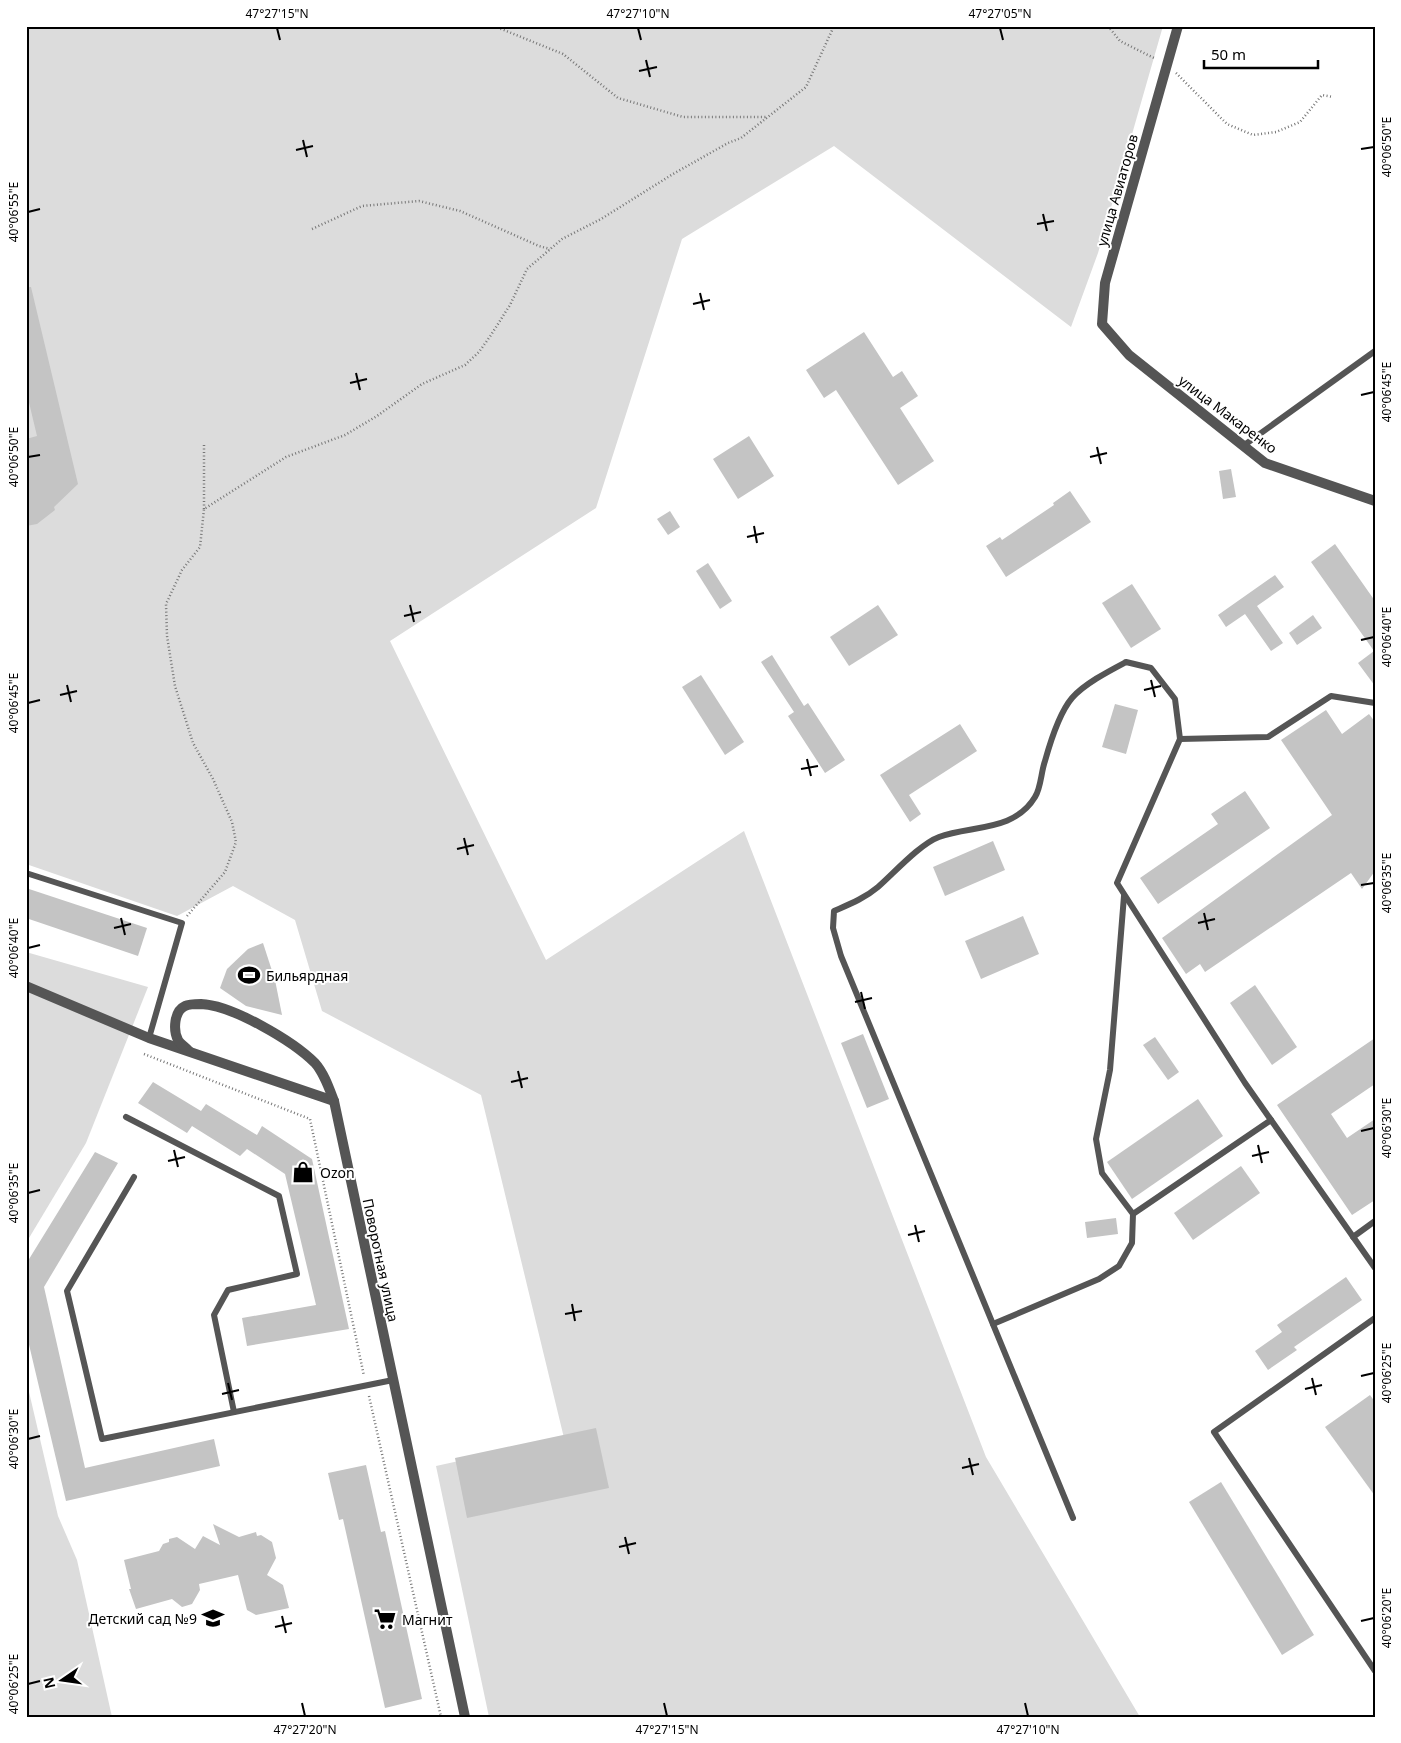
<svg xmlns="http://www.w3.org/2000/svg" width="1401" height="1743" font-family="'Noto Sans',sans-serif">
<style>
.green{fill:#dcdcdc}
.building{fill:#c4c4c4}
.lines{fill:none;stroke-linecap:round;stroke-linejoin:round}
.path{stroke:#777;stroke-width:2.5;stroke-dasharray:1 2.5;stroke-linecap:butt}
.service{stroke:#555;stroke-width:6}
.minor{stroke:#555;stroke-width:10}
.ticks{fill:none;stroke:#000;stroke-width:2}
.labels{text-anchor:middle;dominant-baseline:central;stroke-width:4;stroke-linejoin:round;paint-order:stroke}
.street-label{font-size:14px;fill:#000;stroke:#fff}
.poi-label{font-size:14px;fill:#000;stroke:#fff;text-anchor:start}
.neatline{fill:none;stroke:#000;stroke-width:2}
.ticks-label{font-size:12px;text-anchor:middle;fill:#000}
</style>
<rect width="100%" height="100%" fill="#fff"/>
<g class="green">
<polygon points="26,26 1163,26 1098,253 1071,327 834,146 682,239 596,508 390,641 546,960 744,831 986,1457 1140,1717 489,1717 436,1466 564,1438 481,1095 322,1011 295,920 233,886 177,916 26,864"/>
<polygon points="26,952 148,987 86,1143 26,1243"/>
<polygon points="26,1379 58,1516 77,1560 112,1717 26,1717"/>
</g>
<g class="building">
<polygon points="26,287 31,287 78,484 54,507 55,510 37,524 26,526 26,439 37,436 26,390"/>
<polygon points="864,332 893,377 902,371 918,396 900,408 934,461 898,485 836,390 824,398 806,370"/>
<polygon points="749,436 774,476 738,499 713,459"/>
<polygon points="1231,469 1236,497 1223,499 1219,471"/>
<polygon points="1070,491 1091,522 1006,577 986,546 1000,537 1002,540 1054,505 1053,503"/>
<polygon points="670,511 680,527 668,535 657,519"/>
<polygon points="1335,544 1375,601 1375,686 1358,663 1374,651 1311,562"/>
<polygon points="708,563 732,601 720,609 696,571"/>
<polygon points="1275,575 1284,587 1257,606 1283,643 1271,651 1245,614 1226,627 1218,615"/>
<polygon points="1132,584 1161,629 1131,648 1102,603"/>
<polygon points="878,605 898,635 849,666 830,637"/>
<polygon points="1313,615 1322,628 1297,645 1289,633"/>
<polygon points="772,655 804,706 808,703 845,760 825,773 788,716 794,712 761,662"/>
<polygon points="701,675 744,742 725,755 682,687"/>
<polygon points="1115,704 1138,710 1126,754 1102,747"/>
<polygon points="1326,710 1342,734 1369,714 1375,722 1375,871 1362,889 1351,873 1205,972 1200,964 1186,974 1162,938 1332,815 1281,740"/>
<polygon points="960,724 977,751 909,795 921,814 910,822 880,775"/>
<polygon points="1245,791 1270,828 1158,904 1140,878 1218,824 1211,814"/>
<polygon points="993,841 1005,870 945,896 933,867"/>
<polygon points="26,888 147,928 138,956 26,918"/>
<polygon points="1023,916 1039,954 981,979 965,941"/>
<polygon points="263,943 275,980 282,1015 246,1006 220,988 227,969 248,949"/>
<polygon points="1255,985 1297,1047 1272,1065 1230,1003"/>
<polygon points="863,1034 889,1099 867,1108 841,1043"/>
<polygon points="1155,1037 1179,1072 1168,1080 1143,1045"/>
<polygon points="1375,1038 1375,1084 1331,1114 1347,1138 1375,1119 1375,1200 1352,1215 1277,1105"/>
<polygon points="153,1082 201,1111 206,1104 257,1135 262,1126 312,1159 349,1329 247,1346 242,1318 316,1305 285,1174 247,1149 240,1156 192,1126 187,1133 138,1103"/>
<polygon points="1198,1099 1223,1136 1132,1199 1107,1162"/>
<polygon points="95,1152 118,1163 44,1287 85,1468 214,1439 220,1466 66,1501 26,1332 26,1264"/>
<polygon points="1241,1166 1260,1193 1193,1240 1174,1213"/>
<polygon points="1116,1218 1118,1234 1087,1238 1085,1222"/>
<polygon points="1346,1277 1362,1300 1294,1347 1297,1350 1268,1370 1255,1351 1282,1332 1277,1325"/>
<polygon points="1370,1395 1375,1402 1375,1496 1325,1427"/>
<polygon points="596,1428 609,1488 467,1518 455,1458"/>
<polygon points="366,1465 381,1532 385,1531 422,1699 385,1708 343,1519 339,1520 328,1473"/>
<polygon points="1221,1482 1314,1635 1282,1655 1189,1502"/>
<polygon points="213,1524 239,1537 256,1532 257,1536 261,1535 272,1542 276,1558 267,1575 283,1585 289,1608 256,1615 247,1610 238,1575 199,1584 200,1590 192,1604 182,1607 172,1599 136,1609 129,1589 131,1589 124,1560 159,1551 163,1544 169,1542 169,1539 177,1537 195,1549 203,1536 220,1545"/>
</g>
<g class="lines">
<g class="path">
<polyline points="494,26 563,54 618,98 683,117 767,117"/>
<polyline points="1108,26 1120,41 1156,59"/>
<polyline points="1176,73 1227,124 1253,135 1276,132 1300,122 1322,95 1333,97"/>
<polyline points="312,229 362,206 419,201 460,211 539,246 550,249"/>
<polyline points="204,445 204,509"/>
<polyline points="187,916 225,872 236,842 232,822 213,779 193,743 175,686 167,636 166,604 182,570 200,547 204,509 286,457 345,435 377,416 422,384 465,365 479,352 491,335 510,305 527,269 562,239 601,219 673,174 728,143 741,138 806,87 834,26"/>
<polyline points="144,1054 310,1119 364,1376"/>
<polyline points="369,1396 441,1717"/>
</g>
<g class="service">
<polyline points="1243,446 1375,351"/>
<polyline points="1180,739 1268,737 1331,696 1375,703"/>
<polyline points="26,873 182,923 149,1038"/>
<polyline points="1124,896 1110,1070 1096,1139 1102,1173 1133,1214"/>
<polyline points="126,1117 279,1196 297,1274 228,1290 214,1315 234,1412"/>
<polyline points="134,1177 67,1291 102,1439 393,1380"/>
<polyline points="1353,1237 1375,1221"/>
<polyline points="1375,1318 1214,1432 1375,1671"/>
<polyline points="993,1324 1099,1279 1119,1266 1132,1243 1133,1214 1271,1120"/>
<path d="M1073 1518 841 956 833 928 834 911C850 904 865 898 878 887 894 873 920 844 939 837 971 825 1014 832 1035 797 1041 788 1041 772 1045 761 1050 743 1060 712 1072 698 1084 684 1109 671 1126 662L1151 668 1175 699 1180 739 1117 883 1245 1083 1375 1268"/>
</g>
<g class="minor">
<polyline points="1178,26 1105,283 1102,324 1129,355 1265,463 1375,501"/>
<polyline points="26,986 149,1038 334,1101"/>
<path d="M189 1051C186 1047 180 1044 178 1040 173 1030 174 1011 185 1006 189 1004 196 1004 201 1004 232 1005 293 1041 315 1063 324 1073 329 1088 334 1101L465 1717"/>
</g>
</g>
<path class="ticks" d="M277 28 280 40M638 28 641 40M1000 28 1003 40M646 60 650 77M639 71 657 67M303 140 307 157M1361 149 1374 147M296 150 313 146M28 212 40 209M1043 214 1047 231M1037 224 1054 221M700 293 704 310M693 304 710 300M356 373 360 390M350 383 367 379M1361 395 1374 392M1097 447 1101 464M28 457 40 455M1090 457 1107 453M754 526 757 543M747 537 764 533M410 605 414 622M404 616 421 612M1361 640 1374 637M1151 680 1155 697M67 685 71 702M1144 690 1161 686M60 695 77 691M28 703 40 700M807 759 811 776M801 769 818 766M464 838 468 855M457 849 474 845M1361 885 1374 883M1204 913 1208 930M121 918 125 935M1198 923 1215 919M114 928 131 924M28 948 40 945M861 992 865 1009M855 1002 872 998M518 1071 522 1088M511 1082 528 1078M1361 1131 1374 1128M1258 1145 1262 1163M174 1150 178 1167M1252 1156 1269 1152M168 1161 185 1157M28 1193 40 1190M915 1225 919 1242M908 1235 925 1231M572 1304 575 1321M565 1314 582 1311M1361 1376 1374 1373M1312 1378 1316 1395M228 1383 232 1400M1305 1389 1322 1385M222 1394 239 1390M28 1439 40 1436M969 1458 973 1475M962 1468 979 1464M625 1537 629 1554M619 1547 636 1543M282 1616 286 1633M1361 1621 1374 1618M275 1627 292 1623M28 1684 40 1681M302 1703 305 1716M664 1703 667 1716M1025 1703 1028 1716"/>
<defs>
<g id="stadium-bare" transform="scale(1.725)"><path d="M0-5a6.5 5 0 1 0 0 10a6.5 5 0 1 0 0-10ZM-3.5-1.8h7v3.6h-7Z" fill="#000" stroke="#fff" stroke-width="2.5" paint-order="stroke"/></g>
<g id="shop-bare" transform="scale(1.725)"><path d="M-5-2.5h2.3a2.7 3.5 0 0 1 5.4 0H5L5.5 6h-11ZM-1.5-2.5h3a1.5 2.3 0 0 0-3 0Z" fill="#000" stroke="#fff" stroke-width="2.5" paint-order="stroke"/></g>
<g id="school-bare" transform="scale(1.725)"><path d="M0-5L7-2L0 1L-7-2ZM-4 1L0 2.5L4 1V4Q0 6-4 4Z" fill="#000" stroke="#fff" stroke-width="2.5" paint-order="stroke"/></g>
<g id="supermarket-bare" transform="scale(1.725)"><path d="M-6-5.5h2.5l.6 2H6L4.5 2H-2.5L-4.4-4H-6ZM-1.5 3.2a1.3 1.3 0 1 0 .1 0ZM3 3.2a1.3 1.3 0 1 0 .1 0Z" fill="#000" stroke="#fff" stroke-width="2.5" paint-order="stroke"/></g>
</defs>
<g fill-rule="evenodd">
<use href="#stadium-bare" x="249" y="975"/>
<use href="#shop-bare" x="303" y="1172"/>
<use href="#school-bare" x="213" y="1618"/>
<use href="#supermarket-bare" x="385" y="1619"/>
</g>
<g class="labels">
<g class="street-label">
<text transform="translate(1117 190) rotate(-74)">улица Авиаторов</text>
<text transform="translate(1228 414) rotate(37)">улица Макаренко</text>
<text transform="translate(381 1260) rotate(78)">Поворотная улица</text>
</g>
<g class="poi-label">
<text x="266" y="975">Бильярдная</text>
<text x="320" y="1172">Ozon</text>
<text x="197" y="1618" text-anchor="end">Детский сад №9</text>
<text x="402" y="1619">Магнит</text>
</g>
</g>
<rect width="1401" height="1743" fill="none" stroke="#ffffff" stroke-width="55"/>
<g transform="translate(62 1680) rotate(257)" stroke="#ffffff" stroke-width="4" paint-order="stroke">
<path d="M0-4L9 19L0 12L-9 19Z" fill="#000000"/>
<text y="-8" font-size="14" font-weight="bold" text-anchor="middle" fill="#000000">N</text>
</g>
<path d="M1204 60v8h114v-8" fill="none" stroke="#000000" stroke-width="2.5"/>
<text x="1211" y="60" font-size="15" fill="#000000" stroke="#ffffff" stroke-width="4" paint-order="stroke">50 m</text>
<rect x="28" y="28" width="1346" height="1688" class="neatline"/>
<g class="ticks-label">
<text x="277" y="18">47°27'15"N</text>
<text x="638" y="18">47°27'10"N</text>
<text x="1000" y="18">47°27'05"N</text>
<text transform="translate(1387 147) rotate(-90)" y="4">40°06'50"E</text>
<text transform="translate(14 212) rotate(-90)" y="4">40°06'55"E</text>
<text transform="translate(1387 392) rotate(-90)" y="4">40°06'45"E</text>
<text transform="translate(14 457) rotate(-90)" y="4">40°06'50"E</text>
<text transform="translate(1387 637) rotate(-90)" y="4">40°06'40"E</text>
<text transform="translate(14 703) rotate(-90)" y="4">40°06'45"E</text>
<text transform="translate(1387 883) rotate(-90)" y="4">40°06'35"E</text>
<text transform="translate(14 948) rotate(-90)" y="4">40°06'40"E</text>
<text transform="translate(1387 1128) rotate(-90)" y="4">40°06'30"E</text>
<text transform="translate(14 1193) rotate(-90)" y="4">40°06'35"E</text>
<text transform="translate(1387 1373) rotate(-90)" y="4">40°06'25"E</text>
<text transform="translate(14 1439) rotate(-90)" y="4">40°06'30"E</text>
<text transform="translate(1387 1618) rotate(-90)" y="4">40°06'20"E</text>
<text transform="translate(14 1684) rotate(-90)" y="4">40°06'25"E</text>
<text x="305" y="1734">47°27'20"N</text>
<text x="667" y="1734">47°27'15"N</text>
<text x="1028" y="1734">47°27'10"N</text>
</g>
</svg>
